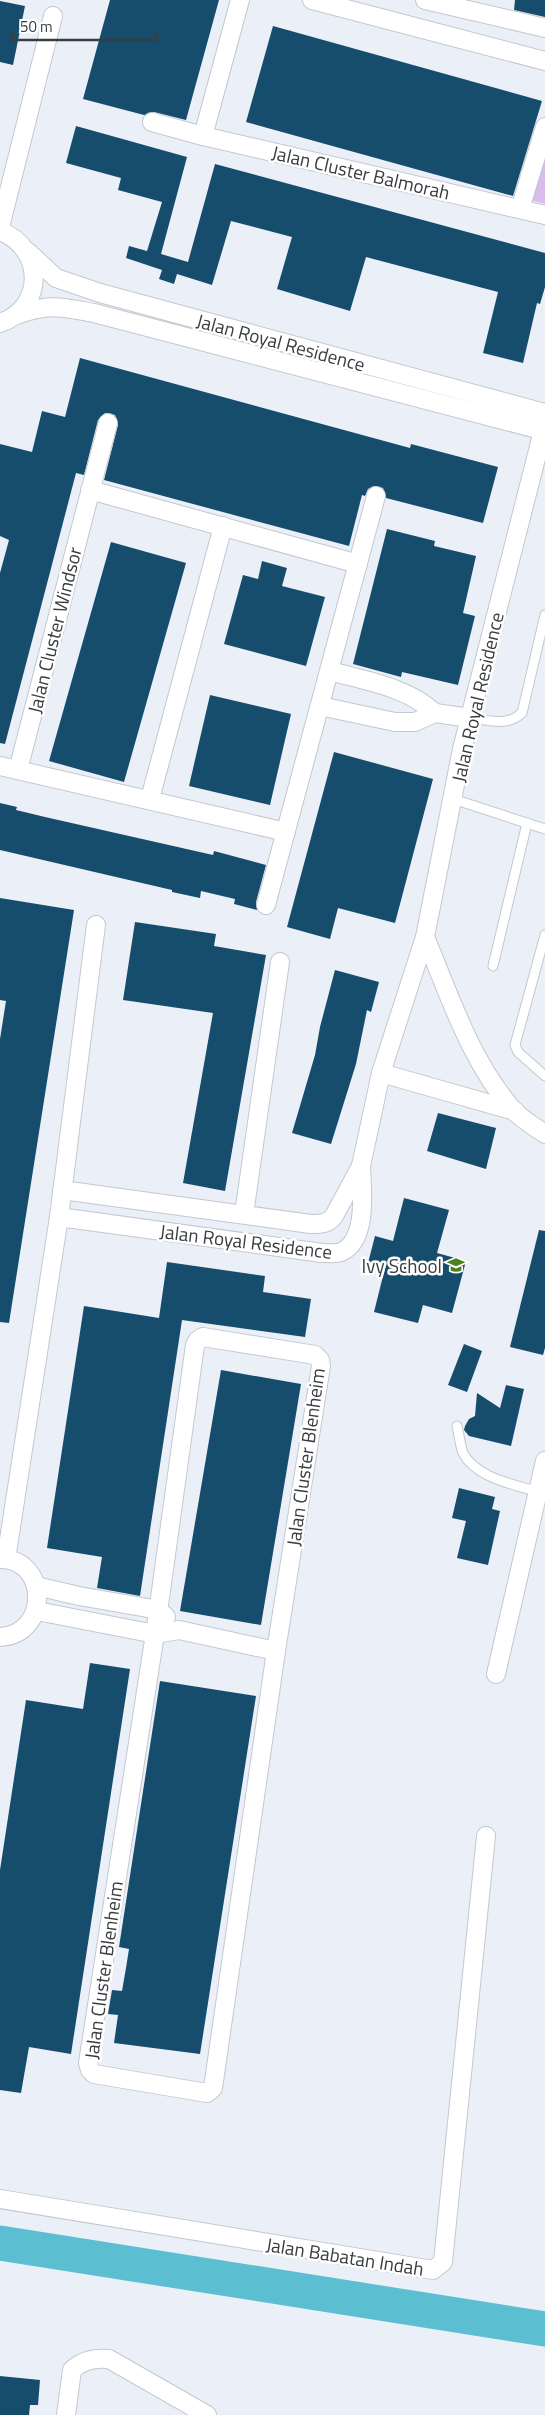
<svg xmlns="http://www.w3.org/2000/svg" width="545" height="2415" font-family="'Titillium Web',sans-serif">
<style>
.pitch{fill:#dbbbeb}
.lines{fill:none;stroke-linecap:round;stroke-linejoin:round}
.river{stroke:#5cbed1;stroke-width:35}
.building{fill:#164d6c}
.service-casing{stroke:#c3c8d0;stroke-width:11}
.minor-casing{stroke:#c3c8d0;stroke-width:20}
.service{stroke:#fff;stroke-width:9}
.minor{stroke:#fff;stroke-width:18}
.labels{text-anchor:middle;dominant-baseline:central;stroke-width:5;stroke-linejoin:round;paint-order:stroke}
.street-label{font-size:19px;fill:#3a3c3f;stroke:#fff}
.poi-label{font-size:19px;fill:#3a3c3f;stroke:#fff;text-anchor:end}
</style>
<rect width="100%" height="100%" fill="#eaeff8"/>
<polygon class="pitch" points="545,154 545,204 526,199"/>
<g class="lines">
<polyline class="river" points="0,2243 545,2329"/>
</g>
<g class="building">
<polygon points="110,0 219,0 186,120 154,112 144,115 83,99"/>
<polygon points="515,0 545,0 545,17 514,10"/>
<polygon points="0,1 25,6 13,65 0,62"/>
<polygon points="273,26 542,101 513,196 246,122"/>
<polygon points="76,126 187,157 161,254 188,262 215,164 545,253 545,287 540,304 537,303 523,363 483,353 498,292 366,257 350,311 277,289 292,237 231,221 212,285 177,274 174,284 159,279 162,270 126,258 129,246 147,251 162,202 118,190 121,178 66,163"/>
<polygon points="80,358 410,448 411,444 498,467 483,523 386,498 383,488 374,486 368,489 365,496 362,495 349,546 104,480 118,425 115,415 105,413 98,420 84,475 76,473 5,744 0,743 0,573 9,540 0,536 0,444 32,452 42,411 65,417"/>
<polygon points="387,529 435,541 434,546 476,556 463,613 475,616 458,685 402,672 401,677 353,664"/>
<polygon points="111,542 186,563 124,782 49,761"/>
<polygon points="262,561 287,568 282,586 325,597 306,666 224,644 243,575 258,579"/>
<polygon points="210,695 291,714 270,805 189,786"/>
<polygon points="334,752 433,779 395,923 338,908 330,939 287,927"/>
<polygon points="0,803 17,807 16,810 45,817 213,855 214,851 266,865 256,902 257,910 234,904 235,899 201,891 200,898 172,892 172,890 0,850"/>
<polygon points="0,898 74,910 9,1323 0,1322 0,1039 6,1001 0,1000"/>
<polygon points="135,922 216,934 214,946 266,955 225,1191 183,1183 213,1013 123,1000"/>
<polygon points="335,970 379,982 371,1012 367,1010 356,1064 331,1144 292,1133 315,1055 320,1027"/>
<polygon points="438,1113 496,1128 486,1169 427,1151"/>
<polygon points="404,1198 449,1210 437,1253 466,1261 452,1313 423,1305 418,1323 374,1312 385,1268 368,1263 375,1236 393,1241"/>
<polygon points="539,1230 545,1231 545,1348 543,1355 510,1347"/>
<polygon points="167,1262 265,1276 263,1292 311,1299 305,1337 182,1320 140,1596 97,1588 102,1557 47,1548 84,1306 159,1318"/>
<polygon points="464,1344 482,1351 467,1392 448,1385"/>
<polygon points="221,1370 301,1384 261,1625 180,1611"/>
<polygon points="506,1385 524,1389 511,1446 469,1436 464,1430 465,1426 469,1419 475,1416 477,1393 500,1408"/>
<polygon points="459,1488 495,1497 492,1509 500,1511 488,1565 457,1558 466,1521 452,1518"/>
<polygon points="90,1663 130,1669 71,2054 29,2047 21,2093 0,2090 0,1870 26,1700 83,1709"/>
<polygon points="160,1681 256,1696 200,2054 114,2043 118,2015 108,2014 112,1990 122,1991 126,1968 129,1949 119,1947"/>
<polygon points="0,2376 40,2380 38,2405 30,2405 29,2415 0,2415"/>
</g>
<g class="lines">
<g class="service-casing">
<g id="service">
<path d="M470 718C489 720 507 727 522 713L545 615"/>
<polyline points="453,799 545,829"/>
<polyline points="545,935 515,1045 518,1052 545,1076"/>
<polyline points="493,966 527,823"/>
<path d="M457 1426C459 1434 460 1445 463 1453 476 1478 513 1484 538 1492"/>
</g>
</g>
<g class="minor-casing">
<g id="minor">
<polyline points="312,0 545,61"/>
<polyline points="425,0 545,28"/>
<polyline points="152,122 203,136 545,215"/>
<polyline points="203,136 240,0"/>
<polyline points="520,209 545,127"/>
<polyline points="0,227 53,16"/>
<path d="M0 231C44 248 46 307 0 323"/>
<polyline points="28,252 56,278 100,293 545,413"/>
<path d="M16 315C49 303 61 307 94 313L545 431"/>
<polyline points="90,490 358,564"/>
<path d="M330 671C366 681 407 687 435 713"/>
<polyline points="320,706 395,722 415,722 435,713 470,718"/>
<polyline points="0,766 286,832"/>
<polyline points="18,770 108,423"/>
<polyline points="150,799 223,526"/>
<polyline points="266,905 376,496"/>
<path d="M425 937C450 996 470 1061 514 1111 523 1120 535 1127 545 1134"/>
<polyline points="381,1073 515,1111"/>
<polyline points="361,1166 381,1073 425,937 462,749 545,423"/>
<polyline points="244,1214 280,962"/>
<path d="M59 1217 322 1253C328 1253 336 1254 341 1252 368 1241 362 1190 361 1166L334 1216C328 1224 321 1224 311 1224L62 1190"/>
<polygon points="203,1337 315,1355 320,1360 321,1366 276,1651 213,2088 207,2093 94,2074 90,2070 88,2063 155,1634 195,1345 198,1340"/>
<path d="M0 1559C48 1558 51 1634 0 1637"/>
<polyline points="6,1559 59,1217 96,925"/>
<polyline points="36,1586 79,1596 159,1610 166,1617"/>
<polyline points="37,1611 155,1634 179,1630 276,1651"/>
<polyline points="496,1674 545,1461"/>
<polyline points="0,2199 433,2270 443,2262 486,1836"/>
<path d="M66 2415 72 2370C83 2360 94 2358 109 2359L207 2415"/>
</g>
</g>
<use href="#service" class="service"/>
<use href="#minor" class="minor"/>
</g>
<defs>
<g id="school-bare" transform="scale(1.35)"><path d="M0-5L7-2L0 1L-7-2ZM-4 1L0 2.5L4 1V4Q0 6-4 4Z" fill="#47821d" stroke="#fff" stroke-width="2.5" paint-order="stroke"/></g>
</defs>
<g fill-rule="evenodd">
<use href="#school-bare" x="456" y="1265"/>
</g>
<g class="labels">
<g class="street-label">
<text transform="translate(361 172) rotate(13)">Jalan Cluster Balmorah</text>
<text transform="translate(281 342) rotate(15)">Jalan Royal Residence</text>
<text transform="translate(54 630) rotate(-76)">Jalan Cluster Windsor</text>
<text transform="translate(477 697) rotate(-77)">Jalan Royal Residence</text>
<text transform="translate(246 1241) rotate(7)">Jalan Royal Residence</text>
<text transform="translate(305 1457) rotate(-82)">Jalan Cluster Blenheim</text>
<text transform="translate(103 1970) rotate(-82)">Jalan Cluster Blenheim</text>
<text transform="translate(345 2256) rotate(9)">Jalan Babatan Indah</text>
</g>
<g class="poi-label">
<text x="442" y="1265">Ivy School</text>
</g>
</g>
<path d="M12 32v8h144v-8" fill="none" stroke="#3a3c3f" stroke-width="2.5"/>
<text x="20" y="32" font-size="15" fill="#3a3c3f" stroke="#ffffff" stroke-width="4" paint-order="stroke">50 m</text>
</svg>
